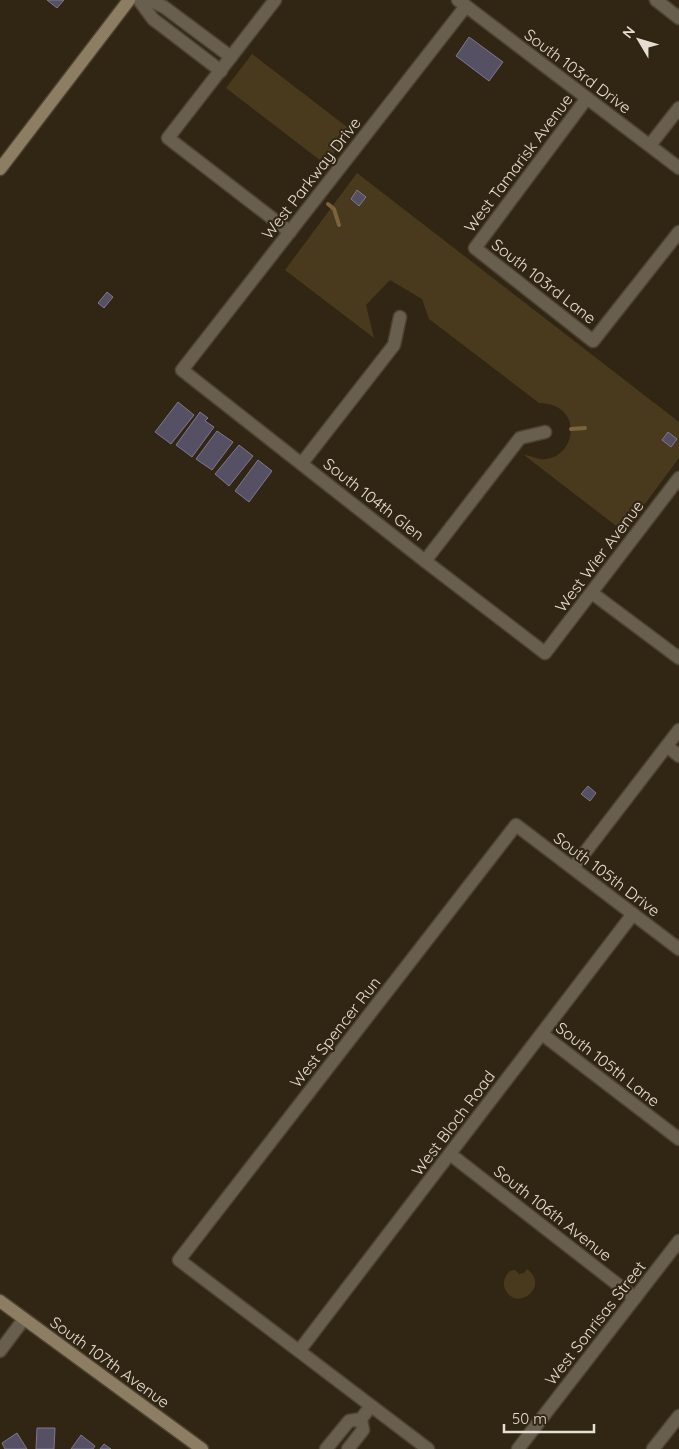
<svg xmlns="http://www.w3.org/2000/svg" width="679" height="1449" font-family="Quicksand,sans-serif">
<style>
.green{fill:#4a3a1d}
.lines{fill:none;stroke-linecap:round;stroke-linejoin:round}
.stream{stroke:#7b643c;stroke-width:4}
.building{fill:#565065;stroke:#7e788f}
.minor-casing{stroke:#4e4332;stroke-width:15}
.tertiary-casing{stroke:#4e4332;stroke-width:15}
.secondary-casing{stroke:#4e4332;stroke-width:15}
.minor{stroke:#695f4e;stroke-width:12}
.tertiary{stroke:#695f4e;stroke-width:12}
.secondary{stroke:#8d7e63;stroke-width:12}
.labels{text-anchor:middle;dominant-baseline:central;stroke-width:4.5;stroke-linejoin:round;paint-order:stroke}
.street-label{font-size:16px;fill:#e5ded2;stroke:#312613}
</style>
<rect width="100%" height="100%" fill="#312613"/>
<g class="green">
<polygon points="252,54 351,130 325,164 226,88"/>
<path d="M357 173 679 422V458L624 532 524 455C532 455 539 461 547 459 574 454 580 417 555 406 550 404 544 403 539 403L429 319 422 299 390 280 366 305 374 338 285 270Z"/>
<path d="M527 1269C551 1287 516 1313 505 1289 502 1282 505 1276 510 1271L515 1270 519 1274 524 1273Z"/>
</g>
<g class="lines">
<g class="stream">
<polyline points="328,204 334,209 339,225"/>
<polyline points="571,429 585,428"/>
</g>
</g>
<g class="building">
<polygon points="47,0 64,0 57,8"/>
<polygon points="469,37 503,62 489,81 456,56"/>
<polygon points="357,190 366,197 359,206 351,199"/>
<polygon points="107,292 113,297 104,308 98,303"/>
<polygon points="178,402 194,415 171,444 155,432"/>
<polygon points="200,412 208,418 205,421 214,427 192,457 176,445"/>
<polygon points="217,431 233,442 212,470 196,459"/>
<polygon points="668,432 677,439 671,447 662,440"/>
<polygon points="239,445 253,456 229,486 215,474"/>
<polygon points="258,460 272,471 249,502 235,491"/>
<polygon points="588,786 596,793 590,801 581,794"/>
<polygon points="37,1428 55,1428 54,1449 36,1449"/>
<polygon points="17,1433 27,1449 5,1449 2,1443"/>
<polygon points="81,1435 95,1446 93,1449 71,1449"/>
<polygon points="104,1444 111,1449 100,1449"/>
</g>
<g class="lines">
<g class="minor-casing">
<g id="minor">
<polyline points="139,0 153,19 221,71"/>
<polyline points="149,0 164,7 231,57"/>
<polyline points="275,0 168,138 290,232"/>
<polyline points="458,0 679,168"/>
<polyline points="466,6 182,370 425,561 545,653 679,478"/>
<polyline points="587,98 475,248 593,341 679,232"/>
<polyline points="650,145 679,108"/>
<polyline points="302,463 394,345 400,317"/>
<polyline points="425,561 520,438 545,432"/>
<polyline points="592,593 679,658"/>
<polyline points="667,746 679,756"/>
<polyline points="573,868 679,730"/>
<polyline points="542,1034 679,1139"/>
<polyline points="450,1154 635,1298"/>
<polyline points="0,1351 24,1319"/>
<polyline points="299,1351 633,914"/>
<polyline points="326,1449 349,1421 361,1419 371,1406"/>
<polyline points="348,1449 363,1430 361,1419"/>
<polyline points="428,1449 179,1260 516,825 679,949"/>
<polyline points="518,1449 679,1241"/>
</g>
</g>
<g class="tertiary-casing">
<g id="tertiary">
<polyline points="656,0 679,18"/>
<polyline points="653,1449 679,1416"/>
</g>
</g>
<g class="secondary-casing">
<g id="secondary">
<polyline points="0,169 129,0"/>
<polyline points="0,1301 202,1449"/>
</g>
</g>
<use href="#minor" class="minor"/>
<use href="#tertiary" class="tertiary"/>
<use href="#secondary" class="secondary"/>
</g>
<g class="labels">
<g class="street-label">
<text transform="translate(578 71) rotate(37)">South 103rd Drive</text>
<text transform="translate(518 163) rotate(-53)">West Tamarisk Avenue</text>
<text transform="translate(311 178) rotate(-52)">West Parkway Drive</text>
<text transform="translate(544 281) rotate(38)">South 103rd Lane</text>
<text transform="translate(374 499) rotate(38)">South 104th Glen</text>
<text transform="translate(599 556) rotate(-53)">West Wier Avenue</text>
<text transform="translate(607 874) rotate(37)">South 105th Drive</text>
<text transform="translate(335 1032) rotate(-52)">West Spencer Run</text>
<text transform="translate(608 1064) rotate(38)">South 105th Lane</text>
<text transform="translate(453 1123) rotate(-53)">West Bloch Road</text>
<text transform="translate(553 1213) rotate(38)">South 106th Avenue</text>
<text transform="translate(595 1323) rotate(-52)">West Sonrisas Street</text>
<text transform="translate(110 1362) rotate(36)">South 107th Avenue</text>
</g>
</g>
<g transform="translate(639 40) rotate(308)" stroke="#312613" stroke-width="4" paint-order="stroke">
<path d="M0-4L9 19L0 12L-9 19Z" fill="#e5ded2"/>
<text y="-8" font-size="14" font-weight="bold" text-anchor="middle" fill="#e5ded2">N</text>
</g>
<path d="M504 1424v8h90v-8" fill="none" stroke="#e5ded2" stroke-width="2.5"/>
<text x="512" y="1424" font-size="15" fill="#e5ded2" stroke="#312613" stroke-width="4" paint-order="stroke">50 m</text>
</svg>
